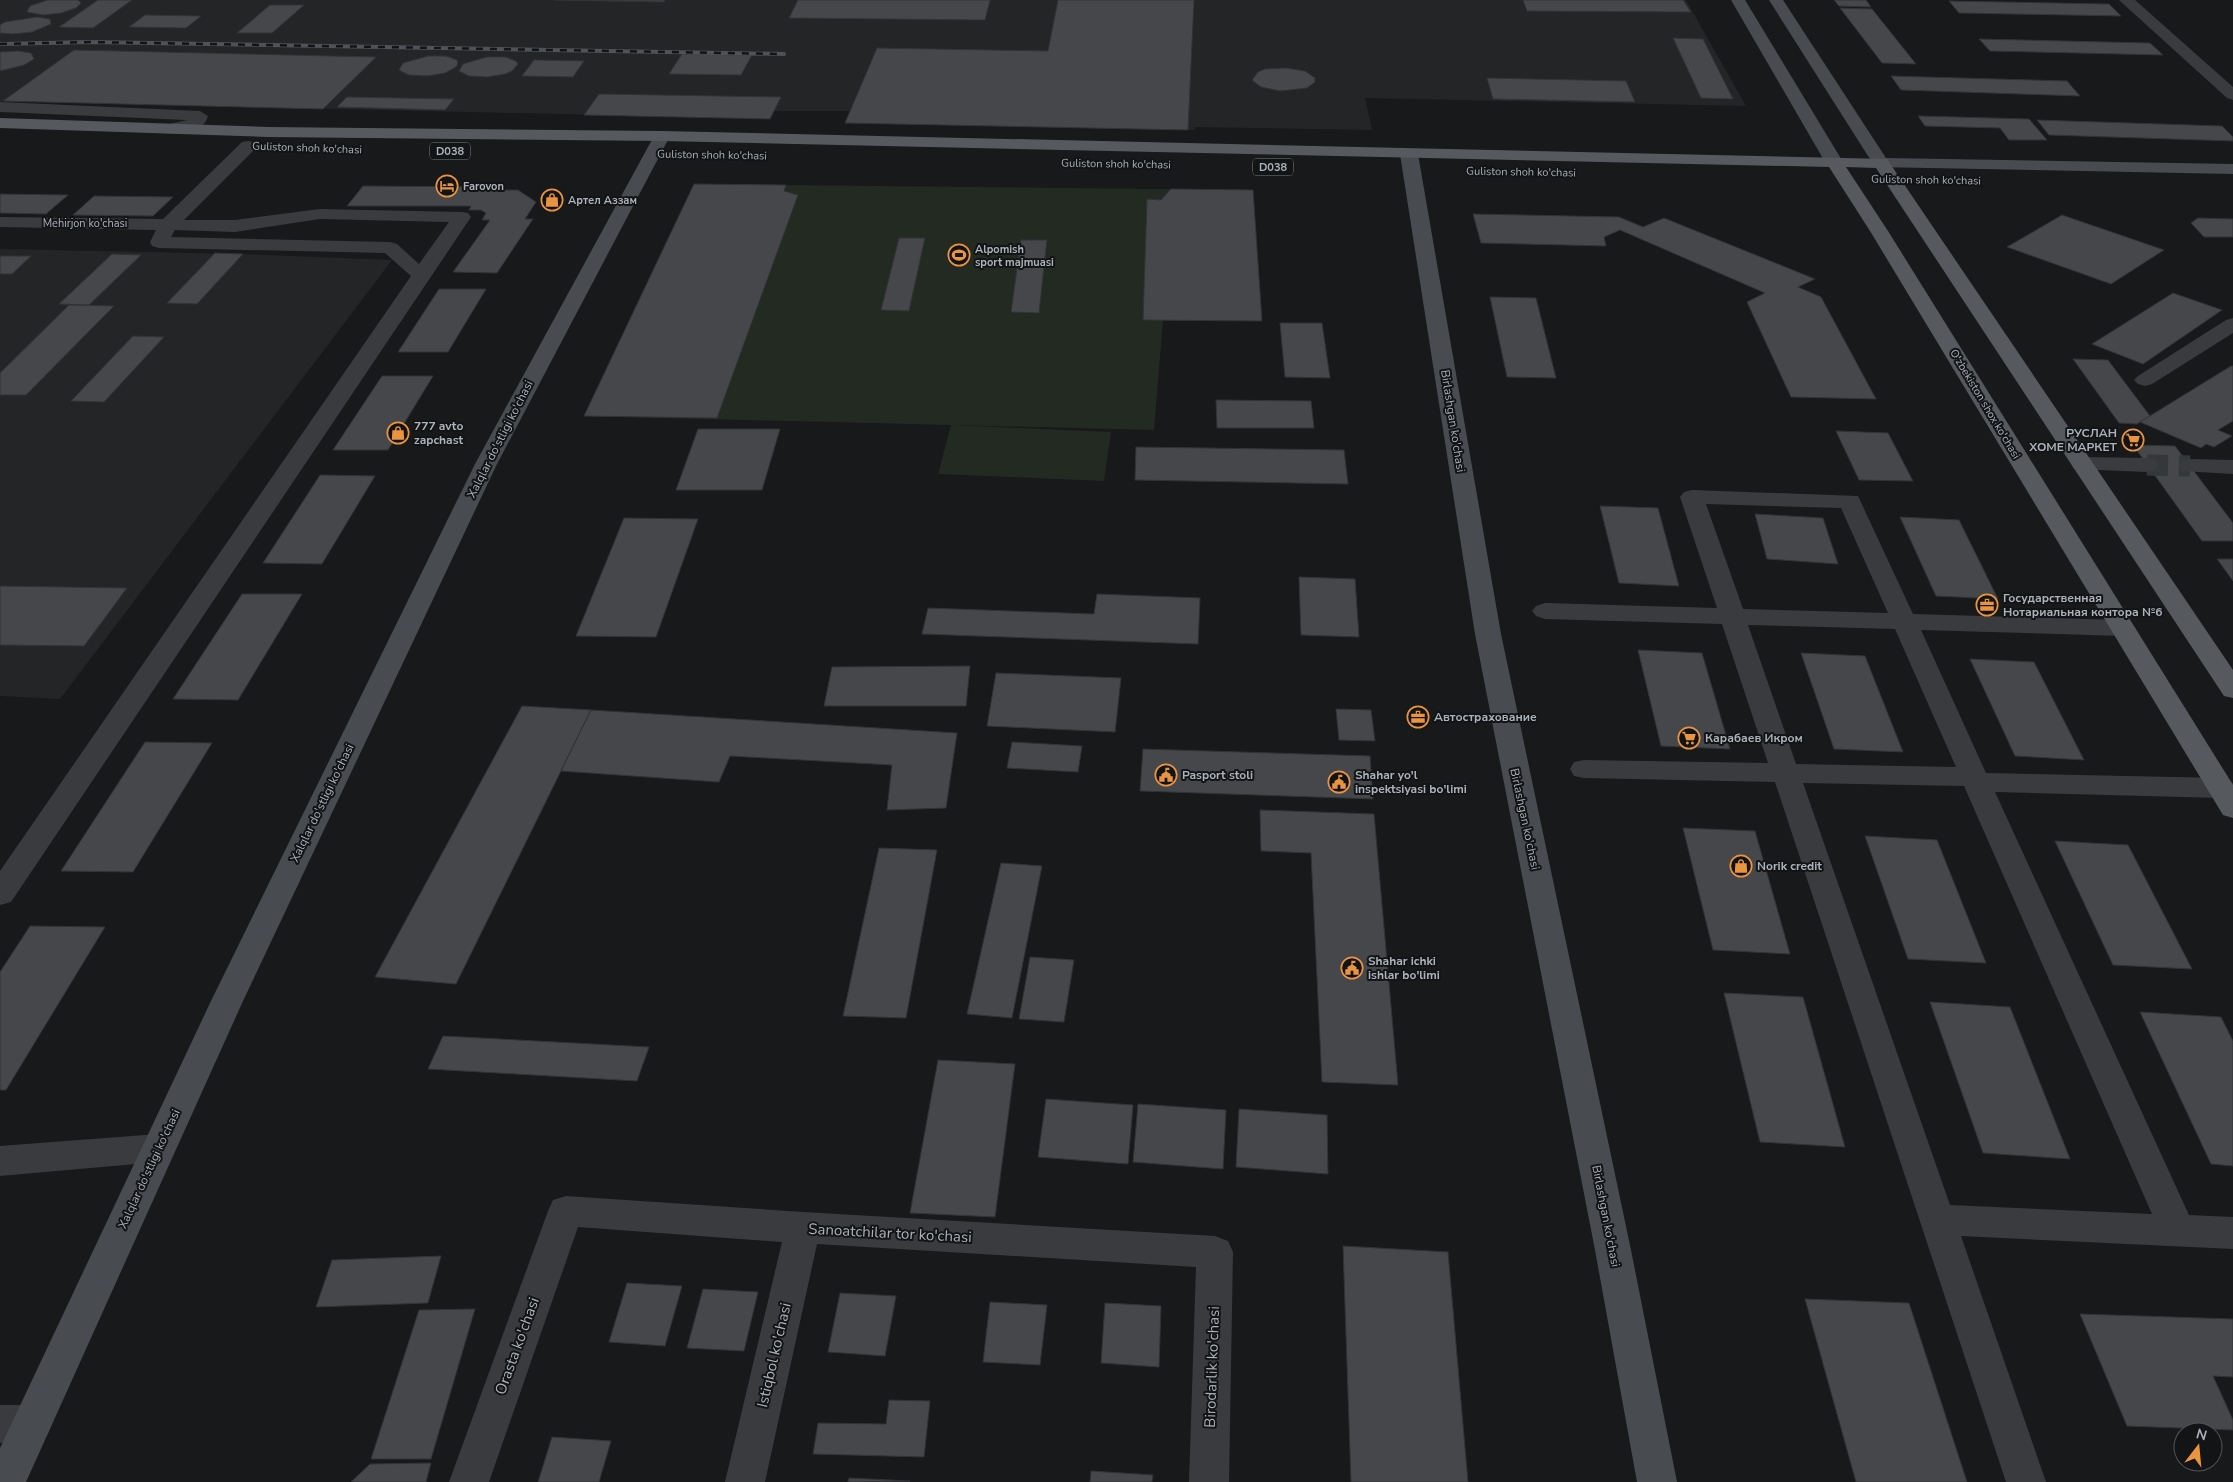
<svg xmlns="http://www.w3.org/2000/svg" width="2233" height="1482" font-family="'Nunito Sans',sans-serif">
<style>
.built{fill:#242527}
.green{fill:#232a22}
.building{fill:#45474a;stroke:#323336}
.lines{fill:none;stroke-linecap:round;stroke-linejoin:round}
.street-tunnel{stroke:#35383a;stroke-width:21;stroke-dasharray:21 11;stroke-linecap:butt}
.street{fill:#3a3b3f;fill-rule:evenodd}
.secondary{fill:#484b4f;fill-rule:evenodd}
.primary{fill:#56595e;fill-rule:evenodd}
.rail-casing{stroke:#4f5256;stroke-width:4}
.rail{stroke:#131415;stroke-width:2.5;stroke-dasharray:7;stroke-linecap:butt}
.labels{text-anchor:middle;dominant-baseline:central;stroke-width:4;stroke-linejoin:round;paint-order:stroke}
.far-street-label{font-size:11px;fill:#abb2ba;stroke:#131415}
.shield{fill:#131415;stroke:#7d8388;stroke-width:1}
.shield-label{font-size:11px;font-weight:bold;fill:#abb2ba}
.far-poi-label{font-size:11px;font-weight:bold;fill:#abb2ba;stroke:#131415;text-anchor:start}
.street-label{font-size:12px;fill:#abb2ba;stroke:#131415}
.poi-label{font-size:12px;font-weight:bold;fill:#abb2ba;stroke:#131415;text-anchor:start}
.near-street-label{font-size:15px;fill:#abb2ba;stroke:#131415}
</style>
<rect width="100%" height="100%" fill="#18191a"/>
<g class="built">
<polygon points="0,0 1686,0 1746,106 1365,98 1372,130 1195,127 1195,130 845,123 850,111 774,111 770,119 3,101 0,103"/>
<polygon points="0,249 243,254 392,260 60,699 0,696"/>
</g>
<g class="green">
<polygon points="694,184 1253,190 1262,321 1163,320 1154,430 584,416"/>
<polygon points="951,425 1111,432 1104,481 938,474"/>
</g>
<g class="building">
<polygon points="48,0 78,0 81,3 76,8 61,13 43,15 27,12 30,6"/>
<polygon points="98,0 132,0 93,28 59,27"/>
<polygon points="554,0 665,0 664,2"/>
<polygon points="798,0 990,0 985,20 789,18"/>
<polygon points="1058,0 1194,0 1188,130 845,123 877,48 1048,51"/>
<polygon points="1523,0 1683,0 1691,12 1527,11"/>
<polygon points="1834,0 1866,0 1871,7 1839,6"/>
<polygon points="1949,1 2109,4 2121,16 1959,13"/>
<polygon points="270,5 304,5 272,33 237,33"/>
<polygon points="1840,8 1872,9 1916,64 1882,63"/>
<polygon points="145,15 201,16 186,28 129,27"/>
<polygon points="37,17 50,19 51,24 32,32 13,34 0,33 0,25 5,22"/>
<polygon points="1673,38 1703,39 1733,99 1701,98"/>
<polygon points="1979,39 2150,43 2163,55 1990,51"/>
<polygon points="74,50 376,57 323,109 3,101"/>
<polygon points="18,51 31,53 34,59 24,65 0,71 0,52"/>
<polygon points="682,54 752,55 741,75 669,74"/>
<polygon points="428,56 446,56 457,60 458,63 456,67 445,73 427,76 409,75 399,70 403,63"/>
<polygon points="487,57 505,57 516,61 518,64 512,71 505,74 487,77 469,76 459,71 463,64"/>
<polygon points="534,60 584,61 573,77 522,76"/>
<polygon points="1286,68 1305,71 1315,78 1315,82 1307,88 1280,91 1261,87 1252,80 1258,72 1265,69"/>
<polygon points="1891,76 2067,81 2080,96 1901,90"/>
<polygon points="1487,78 1626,81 1635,102 1493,99"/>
<polygon points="599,94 781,97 770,119 584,115"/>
<polygon points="347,97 454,99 445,110 337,107"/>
<polygon points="1918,116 2029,119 2047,140 2009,140 2000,128 1925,126"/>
<polygon points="2037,120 2222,126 2233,137 2233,141 2049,135"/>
<polygon points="694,184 786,185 784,191 798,195 717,418 584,416"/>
<polygon points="363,186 485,187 482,190 518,190 536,202 525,219 533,219 497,273 453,272 490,220 482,220 486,213 481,210 469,210 471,206 347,206"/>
<polygon points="1171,189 1253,190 1262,321 1143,320 1147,199 1161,200"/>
<polygon points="0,194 68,195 46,214 0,213"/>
<polygon points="94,196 173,197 153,216 73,215"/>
<polygon points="1473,214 1619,217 1643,227 1664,218 1815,279 1798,287 1821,297 1876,399 1791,397 1747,302 1765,293 1620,230 1604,237 1606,246 1481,243"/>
<polygon points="2062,215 2164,250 2111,284 2007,247"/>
<polygon points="2198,218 2233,219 2233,237 2204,237 2191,223"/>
<polygon points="899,238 925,238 909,311 881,310"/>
<polygon points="1021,240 1047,240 1039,313 1011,312"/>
<polygon points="215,253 243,254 197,304 167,303"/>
<polygon points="112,254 141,255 89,305 59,304"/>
<polygon points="0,256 31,256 12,274 0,274"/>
<polygon points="439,289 486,289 448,352 398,352"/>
<polygon points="2173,293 2222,310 2143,364 2092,344"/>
<polygon points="1490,297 1536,298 1556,378 1507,377"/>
<polygon points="69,305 114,306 26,395 0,395 0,373"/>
<polygon points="1280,323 1322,323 1330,378 1285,377"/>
<polygon points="133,336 164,337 104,402 71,401"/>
<polygon points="2073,359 2108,360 2150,416 2137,424 2119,423"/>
<polygon points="2231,366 2233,366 2233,421 2218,430 2232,436 2214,447 2206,444 2201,448 2140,422"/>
<polygon points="382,376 433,376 388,450 333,450"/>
<polygon points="1216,400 1311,401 1314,428 1217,428"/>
<polygon points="698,429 780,429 762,490 676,490"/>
<polygon points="1836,431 1888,433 1913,481 1859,480"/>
<polygon points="2133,445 2175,446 2233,523 2233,541 2202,541"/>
<polygon points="1136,447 1344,450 1348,484 1135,480"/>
<polygon points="320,475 375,476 322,564 263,563"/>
<polygon points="1600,506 1658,508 1679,586 1619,583"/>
<polygon points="1755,514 1823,518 1838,564 1767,559"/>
<polygon points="1900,517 1959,520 1998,599 1936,596"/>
<polygon points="624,518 698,519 656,637 576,636"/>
<polygon points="2217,559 2233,559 2233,581"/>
<polygon points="1299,577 1355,579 1359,637 1301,635"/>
<polygon points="0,586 127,588 84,646 0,645"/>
<polygon points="242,594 302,594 238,700 173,699"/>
<polygon points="1097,594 1200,598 1198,644 922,634 928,608 1094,614"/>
<polygon points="1638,650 1702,653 1730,749 1661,746"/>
<polygon points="1801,653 1865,656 1903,752 1834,749"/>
<polygon points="1970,659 2034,662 2084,760 2015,756"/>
<polygon points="970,666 966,706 824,706 832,667"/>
<polygon points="996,673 1121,678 1115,732 987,726"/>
<polygon points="522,706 591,710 456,984 375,977"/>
<polygon points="1336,709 1371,710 1375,741 1339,740"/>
<polygon points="591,710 957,733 946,808 887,810 892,765 730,756 719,782 561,771"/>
<polygon points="145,742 212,743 133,872 61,871"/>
<polygon points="1012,742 1082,746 1078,772 1007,768"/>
<polygon points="1143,749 1370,756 1373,799 1140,791"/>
<polygon points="1260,810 1374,814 1398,1085 1322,1082 1311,853 1261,851"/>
<polygon points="1683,828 1755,831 1790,954 1713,950"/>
<polygon points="1865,836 1937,840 1986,963 1908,959"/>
<polygon points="2055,841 2128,845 2192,969 2113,965"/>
<polygon points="879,848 937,850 906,1018 843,1016"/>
<polygon points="1001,863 1042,866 1012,1018 967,1014"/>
<polygon points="30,926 105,927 6,1090 0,1090 0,972"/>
<polygon points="1030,957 1074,960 1064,1022 1019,1019"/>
<polygon points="1724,993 1803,997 1845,1147 1760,1142"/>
<polygon points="1930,1002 2010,1007 2070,1159 1983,1153"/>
<polygon points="2140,1012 2221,1017 2233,1041 2233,1166 2211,1164"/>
<polygon points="443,1036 649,1047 637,1081 428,1069"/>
<polygon points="938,1060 1015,1064 995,1217 910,1213"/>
<polygon points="1046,1099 1133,1105 1128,1164 1038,1157"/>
<polygon points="1138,1104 1226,1110 1223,1169 1133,1162"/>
<polygon points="1239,1109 1327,1115 1328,1174 1236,1167"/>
<polygon points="1343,1246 1448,1252 1468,1482 1351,1482"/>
<polygon points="441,1256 428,1303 316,1307 332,1260"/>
<polygon points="627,1283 682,1286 665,1346 609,1342"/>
<polygon points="703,1289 758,1292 744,1351 687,1348"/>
<polygon points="840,1293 896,1296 885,1356 828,1352"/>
<polygon points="1805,1299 1909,1303 1967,1482 1856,1482"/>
<polygon points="990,1302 1047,1305 1040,1365 983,1362"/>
<polygon points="1105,1303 1161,1306 1159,1367 1101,1363"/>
<polygon points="475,1309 431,1459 371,1459 419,1310"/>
<polygon points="2080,1314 2233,1319 2233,1377 2213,1376 2233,1420 2233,1430 2127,1426"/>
<polygon points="889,1400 930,1401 924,1457 813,1454 818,1423 886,1424"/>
<polygon points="552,1437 611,1441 599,1482 538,1482"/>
<polygon points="431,1463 426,1482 351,1482 370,1464"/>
<polygon points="1091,1471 1153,1475 1152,1482 1090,1482"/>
<polygon points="849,1478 910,1481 848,1482"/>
</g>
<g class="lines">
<polyline class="street-tunnel" points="2147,465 2190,466"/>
<g class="street">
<polygon points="2119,0 2135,0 2233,87 2233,100 2227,98"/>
<path d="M0 102 200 111 208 116C204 132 179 136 165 133L163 129 165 125 187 120 0 112Z"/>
<path d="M248 141 254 142 256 146 254 150 184 220H235L320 209 462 212 468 213 471 217 11 902 0 905V871L411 276 385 253 159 248 152 246 150 242 156 230 0 227V217L163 219 242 142ZM320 219 449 222 419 264 397 244 390 242 171 237 175 230 235 232Z"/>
<polygon points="2233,318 2233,333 2152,384 2145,386 2138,384 2134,380 2138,376 2226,320"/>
<polygon points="2082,457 2147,458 2155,460 2158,465 2155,470 2147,472 2074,469 2071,464 2074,459"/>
<polygon points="2190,459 2233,460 2233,474 2182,471 2179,466 2182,461"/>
<path d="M1692 490 1858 496 1913 614 2122 620 2131 623 2135 628 2131 633 2122 636 1921 630 1986 773 2221 778 2231 781 2233 784 2231 795 2221 798 1995 792 2189 1215 2233 1217V1249L1961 1236 2046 1482H2006L1775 782 1584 778 1574 776 1570 769 1574 762 1584 760 1768 763 1722 624 1545 619 1536 616 1532 611 1536 606 1545 603 1717 608 1680 497 1684 492ZM1706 504 1841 508 1888 613 1743 609ZM1748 625 1895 629 1956 767 1796 764ZM1803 783 1964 786 2152 1214 1950 1205Z"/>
<polygon points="158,1134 170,1138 175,1148 170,1158 158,1162 0,1176 0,1146"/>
<polygon points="566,1196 803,1212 1215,1236 1228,1241 1233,1252 1229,1482 1189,1482 1196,1267 817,1244 765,1482 725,1482 782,1242 578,1227 489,1482 449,1482 548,1211 553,1200"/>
<polygon points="0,1405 32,1405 46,1411 52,1424 46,1437 32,1443 0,1443"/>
</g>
<g class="secondary">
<polygon points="1731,0 1745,0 1843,162 1840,166 1828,166 1825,162"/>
<polygon points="1769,0 1783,0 1886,158 2233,164 2233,174 1875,167"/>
<polygon points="662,131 668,132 670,136 497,464 243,1001 26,1482 0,1482 0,1448 211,1001 475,464 654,136 656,132"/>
<polygon points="1409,149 1415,150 1418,154 1501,634 1631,1250 1677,1482 1637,1482 1595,1250 1475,634 1400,154 1403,150"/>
</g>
<polygon class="primary" points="0,118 268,127 662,131 1887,159 2233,670 2233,698 2224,696 1876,168 1846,167 1888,231 2233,785 2233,818 2223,815 1870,231 1829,167 662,141 268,137 0,128"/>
<g class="rail-casing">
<polyline id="rail" points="0,44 90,42 784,54"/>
</g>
<use href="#rail" class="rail"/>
</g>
<defs>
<g id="hotel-ring" transform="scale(1.125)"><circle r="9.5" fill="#131415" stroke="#eb9440" stroke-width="1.5"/><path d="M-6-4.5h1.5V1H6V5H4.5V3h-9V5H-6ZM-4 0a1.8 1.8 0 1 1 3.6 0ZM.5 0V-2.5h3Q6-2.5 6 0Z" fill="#eb9440"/></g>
<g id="shop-ring" transform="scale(1.125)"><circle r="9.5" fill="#131415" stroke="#eb9440" stroke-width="1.5"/><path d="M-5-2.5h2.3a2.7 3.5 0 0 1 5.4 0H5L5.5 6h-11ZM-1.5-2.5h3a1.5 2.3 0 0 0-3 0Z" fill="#eb9440"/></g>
<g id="stadium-ring" transform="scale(1.125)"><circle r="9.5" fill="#131415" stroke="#eb9440" stroke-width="1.5"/><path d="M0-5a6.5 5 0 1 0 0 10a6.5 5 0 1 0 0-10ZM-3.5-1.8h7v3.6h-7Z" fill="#eb9440"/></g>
<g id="supermarket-ring" transform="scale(1.125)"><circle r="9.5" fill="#131415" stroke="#eb9440" stroke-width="1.5"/><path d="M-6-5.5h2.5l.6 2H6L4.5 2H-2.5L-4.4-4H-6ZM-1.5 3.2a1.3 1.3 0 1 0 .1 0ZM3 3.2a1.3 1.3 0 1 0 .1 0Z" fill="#eb9440"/></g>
<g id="office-ring" transform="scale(1.125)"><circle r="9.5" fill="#131415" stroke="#eb9440" stroke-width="1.5"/><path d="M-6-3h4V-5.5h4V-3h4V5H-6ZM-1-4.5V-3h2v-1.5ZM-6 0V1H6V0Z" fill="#eb9440"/></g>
<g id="civic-ring" transform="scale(1.125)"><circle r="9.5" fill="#131415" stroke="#eb9440" stroke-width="1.5"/><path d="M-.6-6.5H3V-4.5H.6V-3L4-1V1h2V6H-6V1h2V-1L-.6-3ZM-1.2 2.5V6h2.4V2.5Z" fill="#eb9440"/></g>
</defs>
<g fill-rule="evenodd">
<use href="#hotel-ring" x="447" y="186"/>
<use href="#shop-ring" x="552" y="200"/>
<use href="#stadium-ring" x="959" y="255"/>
<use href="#shop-ring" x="398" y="433"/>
<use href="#supermarket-ring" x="2133" y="440"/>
<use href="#office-ring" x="1987" y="605"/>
<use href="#office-ring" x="1418" y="717"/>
<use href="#supermarket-ring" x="1689" y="738"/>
<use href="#civic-ring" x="1166" y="775"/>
<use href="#civic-ring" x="1339" y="782"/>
<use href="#shop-ring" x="1741" y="866"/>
<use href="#civic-ring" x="1352" y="968"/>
</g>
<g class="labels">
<g class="far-street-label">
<text transform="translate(307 148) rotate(2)">Guliston shoh ko'chasi</text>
<text transform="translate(712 155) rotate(1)">Guliston shoh ko'chasi</text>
<text transform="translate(1116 164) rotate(1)">Guliston shoh ko'chasi</text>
<text transform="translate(1521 172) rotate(1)">Guliston shoh ko'chasi</text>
<text transform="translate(1926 180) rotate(1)">Guliston shoh ko'chasi</text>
<text x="85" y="223">Mehirjon ko'chasi</text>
<text transform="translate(1985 404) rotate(59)">O'zbekiston shox ko'chasi</text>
</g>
<g class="shield">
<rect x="430" y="142.5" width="40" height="17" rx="4"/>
<rect x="1253" y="158.5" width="40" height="17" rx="4"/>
</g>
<g class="shield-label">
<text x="450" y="151">D038</text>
<text x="1273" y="167">D038</text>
</g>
<g class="far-poi-label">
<text x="463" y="186">Farovon</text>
<text x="568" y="200">Артел Аззам</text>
<text x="975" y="249">Alpomish<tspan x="975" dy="13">sport majmuasi</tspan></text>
</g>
<g class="street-label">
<text transform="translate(1453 421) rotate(81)">Birlashgan ko'chasi</text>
<text transform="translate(500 439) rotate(-63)">Xalqlar do'stligi ko'chasi</text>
<text transform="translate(322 803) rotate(-64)">Xalqlar do'stligi ko'chasi</text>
<text transform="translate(1525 819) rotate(78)">Birlashgan ko'chasi</text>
<text transform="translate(149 1169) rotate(-65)">Xalqlar do'stligi ko'chasi</text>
<text transform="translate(1606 1216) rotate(79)">Birlashgan ko'chasi</text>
</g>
<g class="poi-label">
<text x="414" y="426">777 avto<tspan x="414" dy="14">zapchast</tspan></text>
<text x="2117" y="433" text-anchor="end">РУСЛАН<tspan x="2117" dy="14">ХОМЕ МАРКЕТ</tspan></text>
<text x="2003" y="598">Государственная<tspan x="2003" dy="14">Нотариальная контора №6</tspan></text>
<text x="1434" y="717">Автострахование</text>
<text x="1705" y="738">Карабаев Икром</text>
<text x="1182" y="775">Pasport stoli</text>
<text x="1355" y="775">Shahar yo'l<tspan x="1355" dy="14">inspektsiyasi bo'limi</tspan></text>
<text x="1757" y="866">Norik credit</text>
<text x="1368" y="961">Shahar ichki<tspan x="1368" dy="14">ishlar bo'limi</tspan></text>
</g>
<g class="near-street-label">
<text transform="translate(890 1233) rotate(3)">Sanoatchilar tor ko'chasi</text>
<text transform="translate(517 1346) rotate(-70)">Orasta ko'chasi</text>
<text transform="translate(774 1355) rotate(-77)">Istiqbol ko'chasi</text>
<text transform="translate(1212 1367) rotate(-88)">Birodarlik ko'chasi</text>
</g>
</g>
<g transform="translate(2198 1447) rotate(16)"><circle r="24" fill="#131415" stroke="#505357"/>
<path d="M0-4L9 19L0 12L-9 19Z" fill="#eb9440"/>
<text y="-8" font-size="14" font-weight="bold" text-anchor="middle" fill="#abb2ba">N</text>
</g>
</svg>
